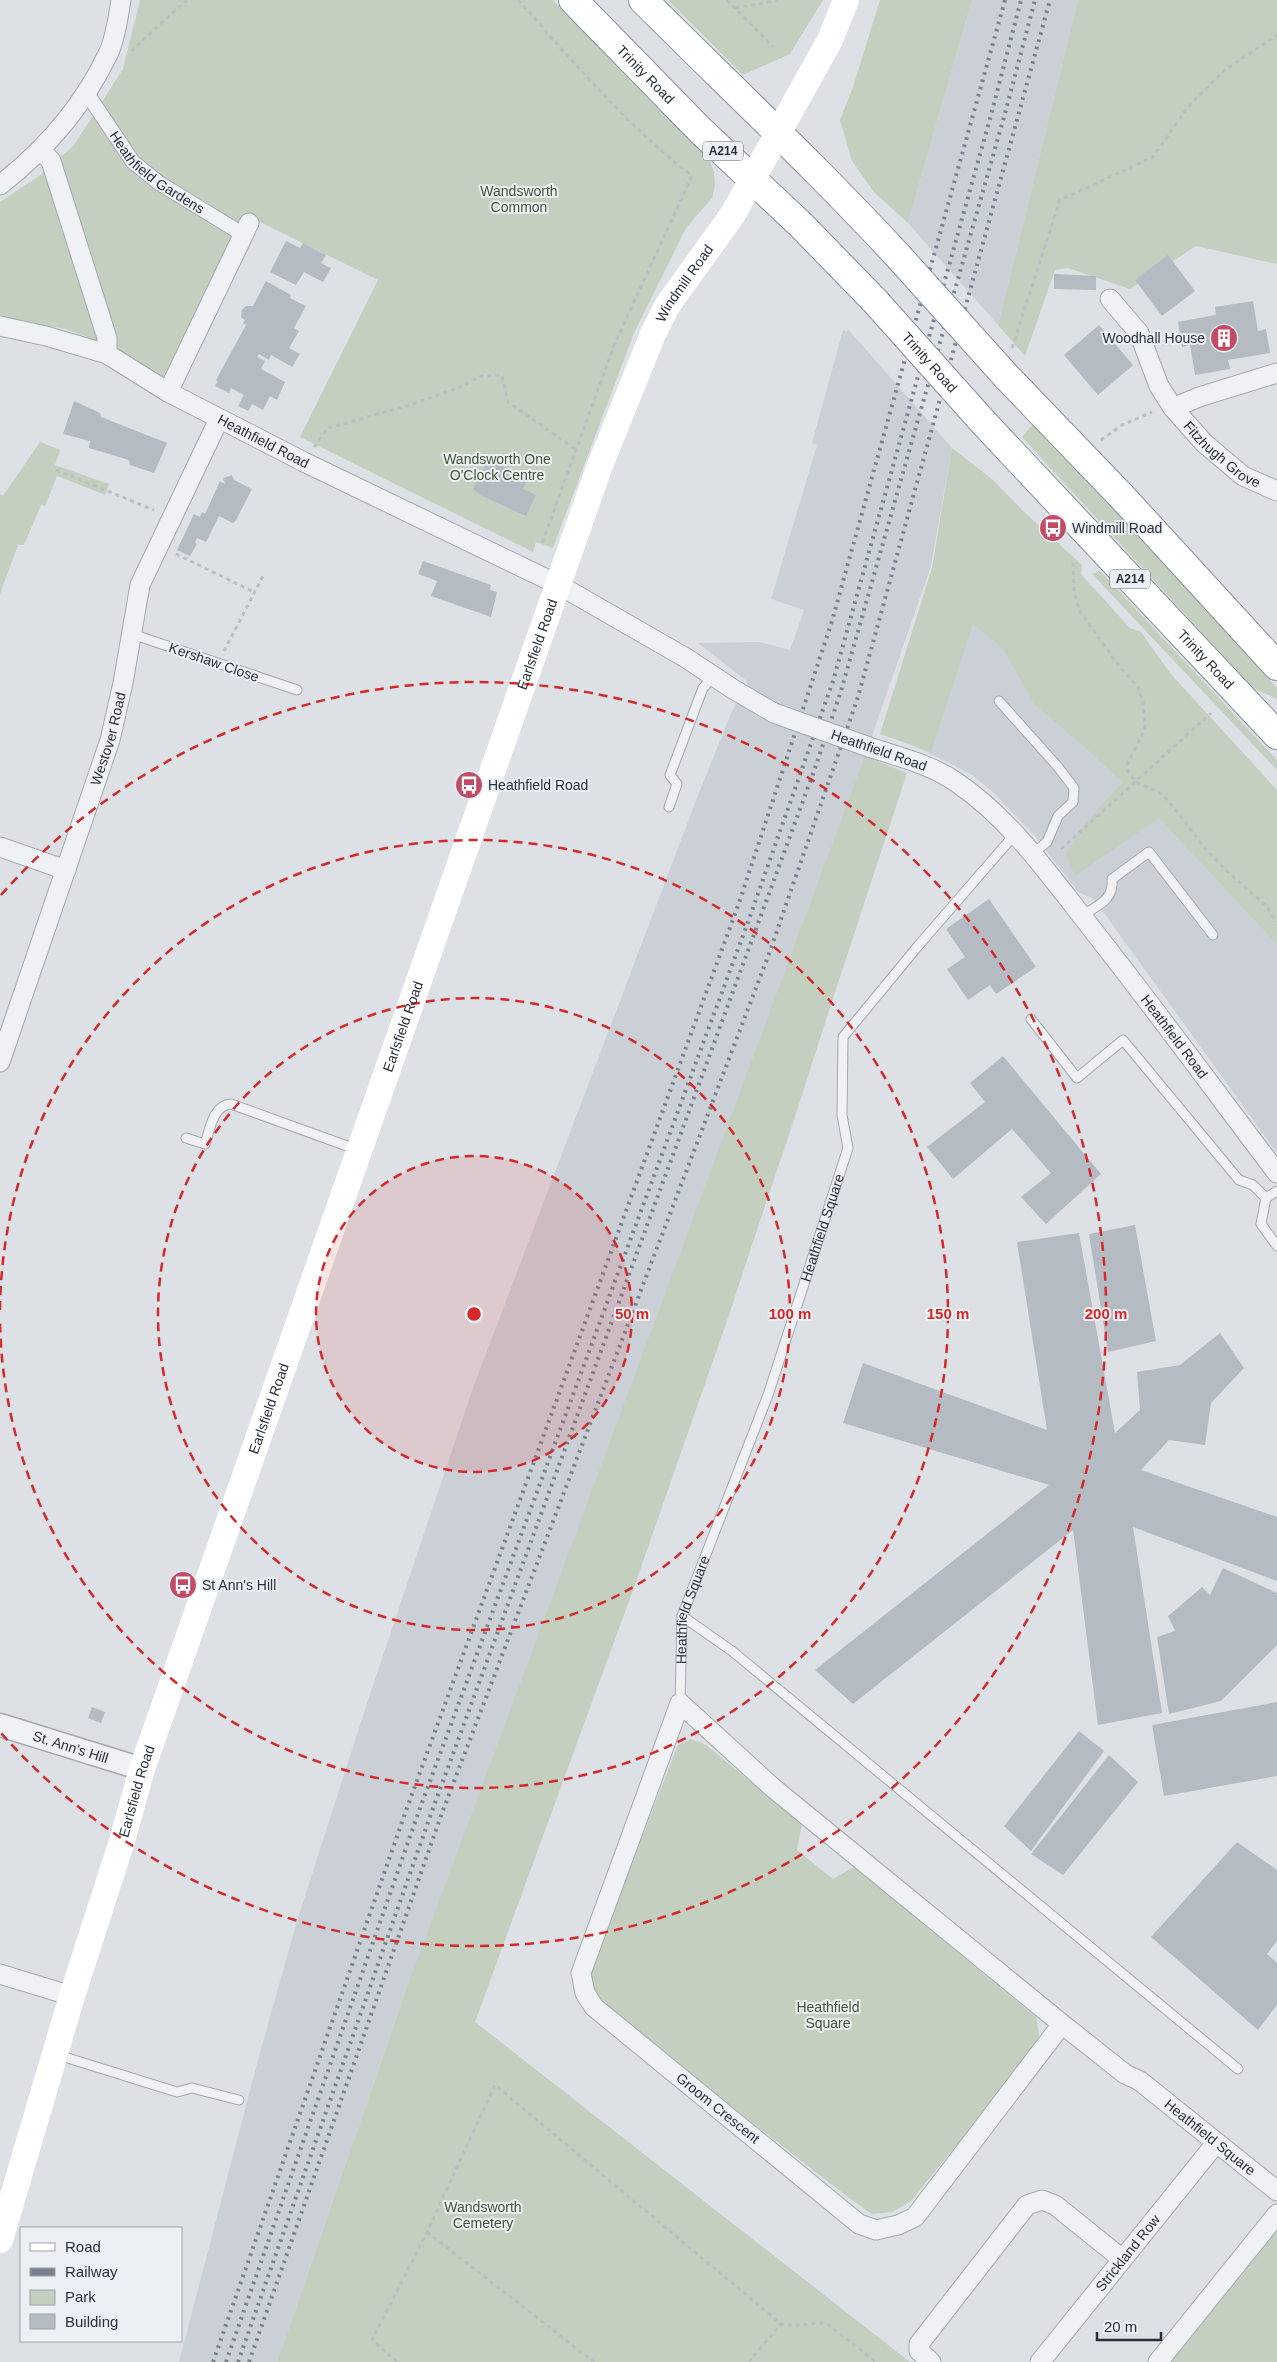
<svg xmlns="http://www.w3.org/2000/svg" width="1277" height="2362" font-family="Helvetica,sans-serif">
<style>
.built{fill:#cbd0d7}
.green{fill:#c4cfbf}
.building{fill:#b5bbc2}
.lines{fill:none;stroke-linecap:round;stroke-linejoin:round}
.service-casing{stroke:#a3a8af;stroke-width:11}
.pedestrian-casing{stroke:#a3a8af;stroke-width:16}
.minor-casing{stroke:#a3a8af;stroke-width:21}
.tertiary-casing{stroke:#a3a8af;stroke-width:25}
.trunk-casing{stroke:#86909b;stroke-width:30}
.path{stroke:#bbbfc4;stroke-width:3;stroke-dasharray:4 4;stroke-linecap:butt}
.service{stroke:#eff1f4;stroke-width:9}
.pedestrian{stroke:#eff1f4;stroke-width:14}
.minor{stroke:#eff1f4;stroke-width:19}
.tertiary{stroke:#eff1f4;stroke-width:22}
.secondary{stroke:#fff;stroke-width:26}
.trunk{stroke:#fff;stroke-width:28}
.rail{stroke:#78828e;stroke-width:4;stroke-dasharray:2.5 5;stroke-linecap:butt}
.minor-bridge-casing{stroke:#a3a8af;stroke-width:21;stroke-linecap:butt}
.trunk-bridge-casing{stroke:#86909b;stroke-width:30;stroke-linecap:butt}
.minor-bridge{stroke:#eff1f4;stroke-width:19}
.trunk-bridge{stroke:#fff;stroke-width:28}
.ring{fill:none;stroke:#d62828;stroke-width:2.5;stroke-dasharray:9 6}
.labels{text-anchor:middle;dominant-baseline:central;stroke-width:4;stroke-linejoin:round;paint-order:stroke}
.shield{fill:#ecf0f4;stroke:#636a72;stroke-width:1}
.shield-label{font-size:12px;font-weight:bold;fill:#28303b}
.street-label{font-size:14px;fill:#28303b;stroke:#ecf0f4}
.park-label{font-size:14px;fill:#3e5536;stroke:#ecf0f4}
.poi-label{font-size:14px;fill:#28303b;stroke:#ecf0f4;text-anchor:start}
.centre{fill:#d62828;stroke:#ecf0f4;stroke-width:2.5}
.ring-label{font-size:15px;text-anchor:middle;font-weight:bold;fill:#d62828;stroke:#ecf0f4;stroke-width:4;stroke-linejoin:round;paint-order:stroke}
</style>
<rect width="100%" height="100%" fill="#dde1e6"/>
<g class="built">
<polygon points="972,0 1078,0 998,325 908,223"/>
<polygon points="848,329 952,448 931,566 865,756 847,953 792,1127 633,1590 405,1993 277,2362 179,2362 259,2056 298,1918 368,1700 473,1388 697,798 732,711 748,682 698,643 760,642 790,650 804,610 771,599 817,445 812,443 843,330 847,332"/>
<polygon points="950,591 1277,945 1277,1153 1094,899 1078,892 1036,837 993,792 972,775 948,762 903,741"/>
</g>
<g class="green">
<polygon points="140,0 553,0 649,100 709,158 714,172 715,185 712,198 686,228 634,333 553,548 536,542 533,552 300,437 378,280 260,222 180,372 162,377 87,337 66,329 0,318 0,202 39,176 74,145 123,69"/>
<polygon points="668,0 823,0 790,54 743,75"/>
<polygon points="880,0 972,0 908,223 874,192 852,161 840,120 853,87"/>
<polygon points="1078,0 1277,0 1277,264 1196,246 1130,289 1068,268 1055,270 1025,356 998,325"/>
<polygon points="1035,422 1219,624 1270,672 1263,673 1277,688 1277,699 1253,688 1022,437"/>
<polygon points="40,442 60,450 55,465 109,484 105,495 57,476 45,506 41,505 24,545 18,545 0,594 0,494 3,496"/>
<polygon points="952,448 992,479 1022,510 1082,565 1081,574 1130,628 1141,632 1170,673 1277,790 1277,945 1159,818 1075,876 1066,854 1080,830 1122,782 1085,747 1035,705 1003,649 973,624 931,752 880,734 932,568"/>
<polygon points="1100,571 1277,760 1277,770 1092,574"/>
<polygon points="865,756 907,773 728,1318 633,1590 475,2022 910,2362 277,2362 405,1993"/>
<polygon points="691,1739 706,1745 802,1824 797,1850 833,1879 854,1867 1036,2017 1039,2033 1038,2045 910,2202 892,2212 872,2214 849,2198 633,2030 596,1996 591,1981 592,1968 597,1952 678,1745"/>
<polygon points="1277,2223 1277,2362 1167,2362"/>
</g>
<g class="building">
<polygon points="286,241 300,248 303,243 326,255 321,263 331,268 323,282 304,272 296,285 270,272"/>
<polygon points="1168,255 1195,291 1162,316 1135,280"/>
<polygon points="1054,274 1096,276 1096,290 1054,289"/>
<polygon points="266,281 291,295 290,298 306,306 294,328 299,331 289,348 300,354 292,367 271,355 269,360 259,354 257,357 265,361 261,369 285,382 277,400 270,396 263,410 252,404 248,411 238,406 244,395 231,388 229,393 215,386 218,381 216,380 246,325 243,323 245,320 241,317 242,310 246,306 253,306"/>
<polygon points="1253,301 1258,331 1266,329 1270,353 1228,360 1230,369 1195,375 1190,345 1182,347 1178,322 1216,315 1215,307"/>
<polygon points="1099,325 1133,365 1098,395 1064,355"/>
<polygon points="74,401 100,413 101,417 167,443 154,473 130,465 129,460 89,448 90,441 63,434"/>
<polygon points="488,459 528,479 523,489 536,495 526,516 480,495 473,489"/>
<polygon points="232,475 234,480 252,489 236,520 233,523 219,516 206,542 197,538 195,543 197,544 190,556 177,550 194,514 200,517 202,512 205,514 220,481 225,484 223,478"/>
<polygon points="423,561 491,585 490,590 497,592 491,617 431,596 437,581 418,574"/>
<polygon points="989,899 1036,967 996,994 990,985 968,1000 947,969 965,957 946,929"/>
<polygon points="1003,1056 1101,1174 1046,1224 1021,1197 1051,1173 1012,1129 953,1179 927,1147 985,1102 970,1083"/>
<polygon points="1135,1225 1156,1341 1108,1352 1089,1234"/>
<polygon points="1079,1233 1115,1433 1140,1410 1137,1372 1180,1365 1220,1333 1244,1368 1211,1403 1205,1445 1169,1440 1141,1470 1277,1517 1277,1581 1133,1527 1162,1713 1098,1725 1073,1530 853,1704 815,1670 1049,1485 843,1423 863,1363 1047,1430 1017,1242"/>
<polygon points="1223,1568 1277,1593 1277,1645 1221,1701 1169,1714 1157,1637 1175,1631 1168,1616 1202,1587 1210,1595"/>
<polygon points="1277,1702 1277,1776 1164,1796 1152,1725"/>
<polygon points="92,1707 105,1712 101,1723 88,1718"/>
<polygon points="1079,1731 1104,1751 1031,1851 1004,1826"/>
<polygon points="1109,1755 1138,1782 1063,1875 1031,1854"/>
<polygon points="1237,1842 1277,1870 1277,1941 1267,1954 1277,1963 1277,2005 1258,2030 1151,1937"/>
</g>
<g class="lines">
<g class="service-casing">
<g id="service">
<polyline points="132,634 297,690"/>
<polyline points="999,701 1058,767 1074,788 1073,802 1058,816 1047,842 1032,854"/>
<polyline points="669,807 677,784 670,775 703,688 713,677"/>
<path d="M1082 916C1097 905 1114 901 1112 879L1149 852 1213 935"/>
<polyline points="1031,1019 1077,1078 1123,1040 1239,1180 1253,1185 1266,1198"/>
<path d="M186 1138 205 1144C210 1129 213 1105 231 1104L358 1150"/>
<polyline points="1277,1191 1266,1198 1261,1224 1277,1246"/>
<polyline points="682,1616 732,1651 1238,2069"/>
<path id="s1" d="M680 1703 682 1616 768 1395 848 1148 842 1115 843 1037 918 946 1015 834"/>
<polyline points="58,2055 177,2092 192,2088 239,2100"/>
</g>
</g>
<g class="pedestrian-casing">
<g id="pedestrian">
<path id="s2" d="M86 92 133 162 159 183 244 235"/>
</g>
</g>
<g class="minor-casing">
<g id="minor">
<polyline points="41,150 51,161 107,338 107,354"/>
<path d="M0 185C45 150 84 105 109 52 116 36 118 18 121 0"/>
<polyline points="1110,299 1139,333 1159,386 1173,408"/>
<path id="s3" d="M0 326 46 336 107 354 168 392 304 462 559 585 686 658 733 689 774 713"/>
<path id="s4" d="M1277 373 1199 397 1173 408 1204 443 1243 476 1277 491"/>
<polyline points="168,392 249,223"/>
<path id="s5" d="M869 747C899 757 930 764 956 782 1011 819 1051 877 1092 929 1155 1009 1215 1091 1277 1173"/>
<polyline points="0,847 66,870"/>
<path id="s6" d="M0 1062 110 740 123 683 140 585 219 419"/>
<polyline points="0,1974 72,1996"/>
<path id="s7" d="M1062 2024 915 2217 898 2225 876 2230 859 2224 594 2007 585 1993 581 1973 680 1703 772 1787 816 1823 1062 2024 1125 2074 1140 2081 1277 2191"/>
<polyline points="931,2362 919,2351 919,2344 1027,2205 1042,2200 1055,2205 1122,2259"/>
<path id="s8" d="M1040 2362 1216 2143"/>
<polyline points="1158,2362 1277,2214"/>
</g>
</g>
<g class="tertiary-casing">
<g id="tertiary">
<path id="s9" d="M0 1725 142 1769"/>
</g>
</g>
<g class="trunk-casing">
<g id="trunk">
<path id="s11" d="M573 0 700 130 801 225 875 301"/>
<path d="M643 0C729 86 817 168 899 257"/>
<polyline points="1006,376 1126,501 1277,666"/>
<path id="s12" d="M984 423 1277 735"/>
</g>
</g>
<g class="path">
<path d="M518 0C535 17 549 37 566 54 605 97 646 140 692 176L615 343 541 546"/>
<polyline points="727,0 773,47"/>
<polyline points="735,8 781,0"/>
<polyline points="131,51 187,0"/>
<polyline points="1012,348 1060,200 1153,157 1188,107 1222,72 1277,35"/>
<polyline points="1101,440 1122,425 1152,412"/>
<polyline points="314,447 328,428 407,406 458,388 481,376 502,375 508,402 575,449"/>
<polyline points="56,470 154,510"/>
<polyline points="176,554 254,592"/>
<polyline points="1073,563 1074,589 1079,610 1116,662 1138,687 1143,702 1145,729 1127,765 1128,772 1136,782 1160,793 1171,804 1205,848 1224,868 1266,906 1277,922"/>
<polyline points="224,651 263,576"/>
<polyline points="1061,849 1211,713"/>
<polyline points="427,2232 594,2362"/>
<path d="M397 2362 372 2340 427 2232 495 2085 781 2324C800 2328 808 2322 826 2323L876 2362"/>
<polyline points="749,2362 781,2324"/>
</g>
<use href="#service" class="service"/>
<use href="#pedestrian" class="pedestrian"/>
<use href="#minor" class="minor"/>
<use href="#tertiary" class="tertiary"/>
<path class="secondary" id="s10" d="M0 2240 72 1996 122 1841 142 1769 599 468 653 334 667 306 733 214 830 40 846 0"/>
<use href="#trunk" class="trunk"/>
<g class="rail">
<polyline points="213,2362 408,1805 739,903 832,621 1005,0"/>
<polyline points="226,2362 420,1808 748,922 833,681 991,115 1021,0"/>
<polyline points="238,2362 432,1811 814,771 841,691 1004,117 1035,0"/>
<polyline points="249,2362 442,1813 770,951 858,697 1050,0"/>
</g>
<g class="minor-bridge-casing">
<polyline id="minor-bridge" points="774,713 869,747"/>
</g>
<g class="trunk-bridge-casing">
<g id="trunk-bridge">
<polyline points="899,257 1006,376"/>
<path id="s13" d="M875 301 984 423"/>
</g>
</g>
<use href="#minor-bridge" class="minor-bridge"/>
<use href="#trunk-bridge" class="trunk-bridge"/>
</g>
<circle cx="474" cy="1314" r="158" fill="#d62828" fill-opacity=".12"/>
<g class="ring">
<circle cx="474" cy="1314" r="158"/>
<circle cx="474" cy="1314" r="316"/>
<path d="M0 1310A474 474 0 1 1 0 1318"/>
<path d="M1 895A632 632 0 1 1 1 1733"/>
</g>
<defs>
<g id="building-disc" transform="scale(1.4375)"><circle r="9.5" fill="#c24b65" stroke="#ecf0f4"/><path d="M-4-6H4V6H1V3H-1V6H-4ZM-2.5-4.3h1.7v1.8h-1.7ZM.8-4.3h1.7v1.8H.8ZM-2.5-1h1.7V.8h-1.7ZM.8-1h1.7V.8H.8Z" fill="#fff"/></g>
<g id="bus-disc" transform="scale(1.4375)"><circle r="9.5" fill="#c24b65" stroke="#ecf0f4"/><path d="M-5-6H5V4H4V6H2V4H-2V6H-4V4H-5ZM-3.5-4V0h7V-4ZM-3.5 1.2v1.5H-2V1.2ZM2 1.2v1.5H3.5V1.2Z" fill="#fff"/></g>
</defs>
<g fill-rule="evenodd">
<use href="#building-disc" x="1224" y="338"/>
<use href="#bus-disc" x="1053" y="528"/>
<use href="#bus-disc" x="469" y="785"/>
<use href="#bus-disc" x="183" y="1585"/>
</g>
<g class="labels">
<g class="shield">
<rect x="703" y="141.5" width="40" height="19" rx="4"/>
<rect x="1110" y="569.5" width="40" height="19" rx="4"/>
</g>
<g class="shield-label">
<text x="723" y="151">A214</text>
<text x="1130" y="579">A214</text>
</g>
<g class="street-label">
<text stroke="none"><textPath href="#s11" startOffset="104">Trinity Road</textPath></text>
<text stroke="none"><textPath href="#s2" startOffset="109">Heathfield Gardens</textPath></text>
<text stroke="none"><textPath href="#s10" startOffset="2075">Windmill Road</textPath></text>
<text stroke="none"><textPath href="#s13" startOffset="82">Trinity Road</textPath></text>
<text stroke="none"><textPath href="#s3" startOffset="290">Heathfield Road</textPath></text>
<text stroke="none"><textPath href="#s4" startOffset="178">Fitzhugh Grove</textPath></text>
<text stroke="none"><textPath href="#s10" startOffset="1684">Earlsfield Road</textPath></text>
<text stroke="none"><textPath href="#s12" startOffset="324">Trinity Road</textPath></text>
<text transform="translate(214 662) rotate(19)">Kershaw Close</text>
<text stroke="none"><textPath href="#s6" startOffset="341">Westover Road</textPath></text>
<text transform="translate(879 750) rotate(19)">Heathfield Road</text>
<text stroke="none"><textPath href="#s10" startOffset="1279">Earlsfield Road</textPath></text>
<text stroke="none"><textPath href="#s5" startOffset="431">Heathfield Road</textPath></text>
<text stroke="none"><textPath href="#s1" startOffset="500">Heathfield Square</textPath></text>
<text stroke="none"><textPath href="#s10" startOffset="874">Earlsfield Road</textPath></text>
<text stroke="none"><textPath href="#s1" startOffset="95">Heathfield Square</textPath></text>
<text stroke="none"><textPath href="#s9" startOffset="74">St. Ann's Hill</textPath></text>
<text stroke="none"><textPath href="#s10" startOffset="469">Earlsfield Road</textPath></text>
<text transform="translate(718 2108) rotate(39)">Groom Crescent</text>
<text stroke="none"><textPath href="#s7" startOffset="1655">Heathfield Square</textPath></text>
<text stroke="none"><textPath href="#s8" startOffset="140">Strickland Row</textPath></text>
</g>
<g class="park-label">
<text x="519" y="191">Wandsworth<tspan x="519" dy="16">Common</tspan></text>
<text x="497" y="459">Wandsworth One<tspan x="497" dy="16">O'Clock Centre</tspan></text>
<text x="828" y="2007">Heathfield<tspan x="828" dy="16">Square</tspan></text>
<text x="483" y="2207">Wandsworth<tspan x="483" dy="16">Cemetery</tspan></text>
</g>
<g class="poi-label">
<text x="1205" y="338" text-anchor="end">Woodhall House</text>
<text x="1072" y="528">Windmill Road</text>
<text x="488" y="785">Heathfield Road</text>
<text x="202" y="1585">St Ann's Hill</text>
</g>
</g>
<circle cx="474" cy="1314" r="8" class="centre"/>
<g class="ring-label">
<text x="632" y="1319">50 m</text>
<text x="790" y="1319">100 m</text>
<text x="948" y="1319">150 m</text>
<text x="1106" y="1319">200 m</text>
</g>
<rect x="20" y="2227" width="162" height="115" fill="#ecf0f4" stroke="#9ea3aa"/>
<rect x="30" y="2243" width="25" height="8" fill="#ffffff" stroke="#9ea3aa"/>
<text x="65" y="2252" font-size="15" fill="#28303b">Road</text>
<rect x="30" y="2268" width="25" height="8" fill="#78828e" stroke="#9ea3aa"/>
<text x="65" y="2277" font-size="15" fill="#28303b">Railway</text>
<rect x="30" y="2290" width="25" height="15" fill="#c4cfbf" stroke="#9ea3aa"/>
<text x="65" y="2302" font-size="15" fill="#28303b">Park</text>
<rect x="30" y="2314" width="25" height="15" fill="#b5bbc2" stroke="#9ea3aa"/>
<text x="65" y="2327" font-size="15" fill="#28303b">Building</text>
<path d="M1097 2332v8h64v-8" fill="none" stroke="#28303b" stroke-width="2.5"/>
<text x="1104" y="2332" font-size="15" fill="#28303b" stroke="#ecf0f4" stroke-width="4" paint-order="stroke">20 m</text>
</svg>
